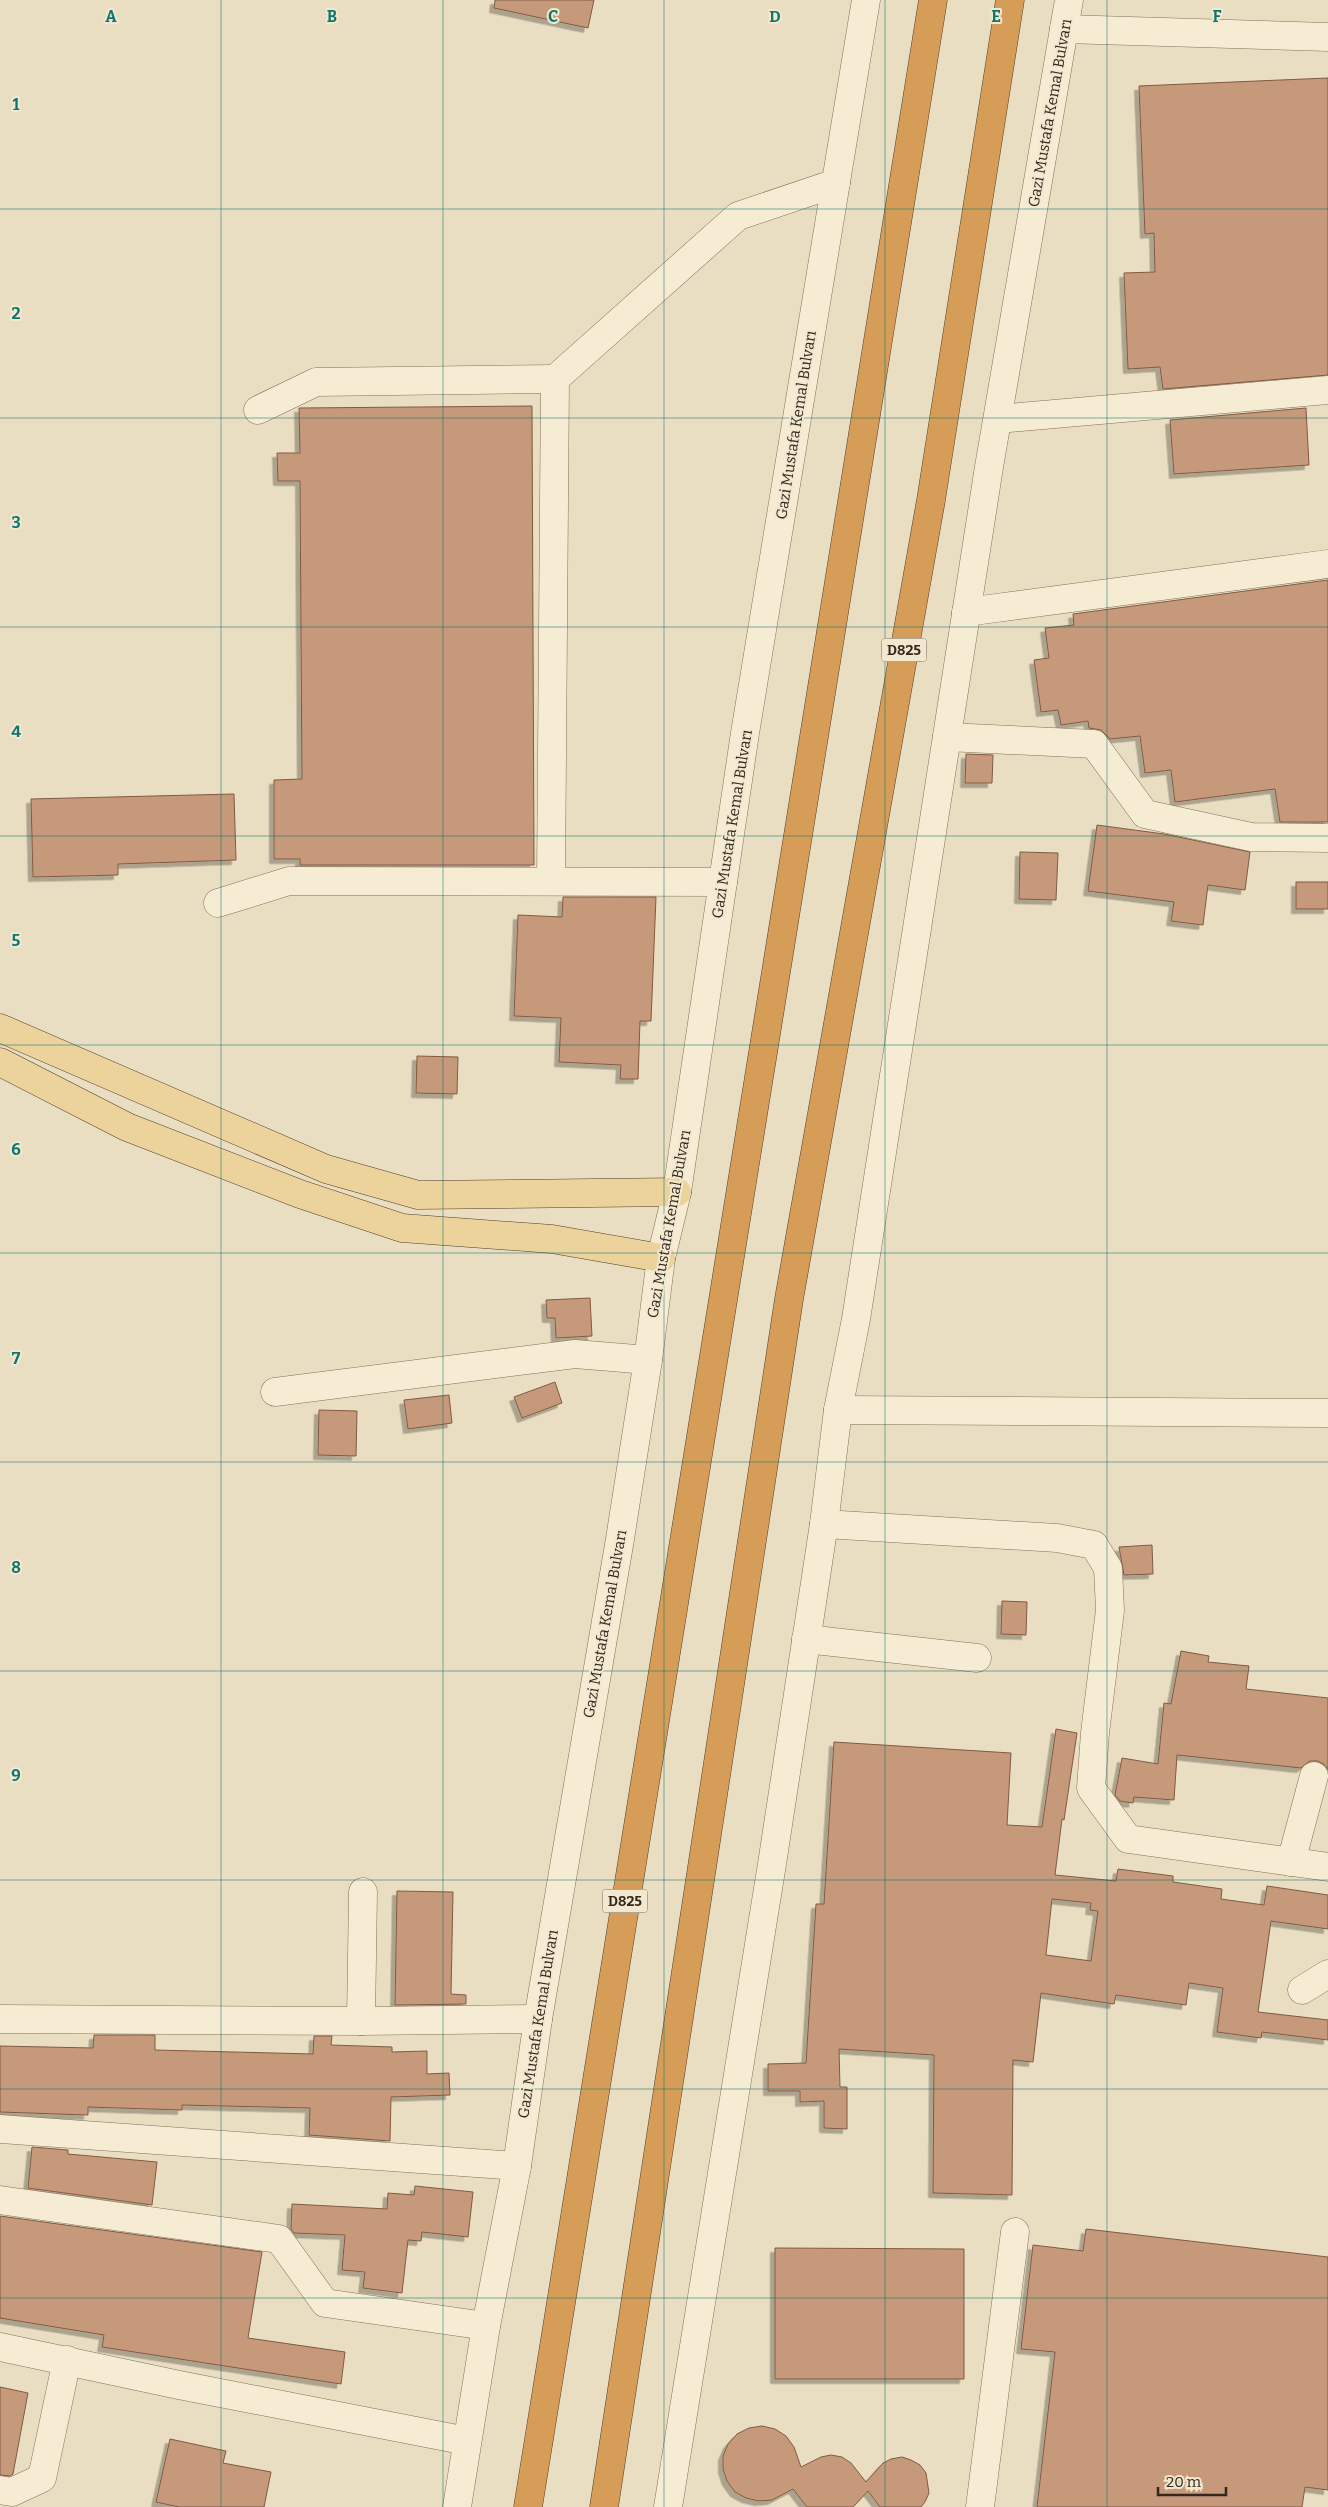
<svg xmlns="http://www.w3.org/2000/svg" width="1328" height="2507" font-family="Bitter,serif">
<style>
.building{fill:#c6997a;stroke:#805a42;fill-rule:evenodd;filter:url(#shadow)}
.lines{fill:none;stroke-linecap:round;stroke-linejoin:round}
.minor-casing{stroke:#83705a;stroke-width:29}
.major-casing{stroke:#513e2e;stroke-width:29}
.highway-casing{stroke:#513e2e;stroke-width:29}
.minor{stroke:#f6ecd4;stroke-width:28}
.major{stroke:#ecd29b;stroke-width:28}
.highway{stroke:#d59d57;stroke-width:28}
.grid{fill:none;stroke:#0f766e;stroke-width:1;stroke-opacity:0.55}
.labels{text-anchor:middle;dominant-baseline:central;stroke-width:4;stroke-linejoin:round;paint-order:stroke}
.shield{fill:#f2e8d0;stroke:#6c6253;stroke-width:1}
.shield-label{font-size:14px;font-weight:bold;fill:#33281d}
.street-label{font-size:15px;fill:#33281d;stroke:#f2e8d0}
.grid-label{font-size:16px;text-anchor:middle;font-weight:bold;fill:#0f766e;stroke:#f2e8d0;stroke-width:4;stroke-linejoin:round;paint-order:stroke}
</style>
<defs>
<filter id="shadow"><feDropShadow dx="-4.5" dy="4.5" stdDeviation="0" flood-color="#0004"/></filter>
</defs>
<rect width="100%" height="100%" fill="#eadec2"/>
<g class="building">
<polygon points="495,0 594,0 588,28 494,8"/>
<polygon points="1328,78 1328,375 1163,389 1160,367 1128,369 1124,273 1155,272 1154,233 1145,234 1139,86"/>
<polygon points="532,406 534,865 300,865 300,859 274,859 274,780 302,779 300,481 278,481 277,453 300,453 299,408"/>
<polygon points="1306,408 1309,465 1174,474 1170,420"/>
<polygon points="1328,580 1328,822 1280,822 1275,789 1175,802 1171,770 1145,773 1140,736 1110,739 1101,730 1089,728 1088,721 1061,725 1058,710 1041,712 1034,660 1049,658 1045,628 1074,625 1073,614"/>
<polygon points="966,754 993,755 992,783 965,783"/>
<polygon points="234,794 236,860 118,864 118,875 33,877 31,799"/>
<polygon points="1097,825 1164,834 1250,852 1245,890 1208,885 1203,925 1171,921 1174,902 1088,891"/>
<polygon points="1020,852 1058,853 1056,900 1019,899"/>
<rect x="1296" y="882" width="32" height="27"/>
<polygon points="563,897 656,897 651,1021 640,1021 638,1079 620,1079 621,1065 559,1062 561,1018 514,1016 518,915 562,917"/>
<polygon points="417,1056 458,1057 457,1094 416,1093"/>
<polygon points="590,1298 592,1336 556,1338 555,1318 547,1318 546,1300"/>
<polygon points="555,1382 562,1403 522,1418 514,1397"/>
<polygon points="449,1395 452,1423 408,1429 404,1400"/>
<polygon points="319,1410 357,1411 356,1456 318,1455"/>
<polygon points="1152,1545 1153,1574 1124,1575 1119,1547"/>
<polygon points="1002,1601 1027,1602 1026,1635 1001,1634"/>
<polygon points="1181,1651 1209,1656 1208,1662 1249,1666 1246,1689 1328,1698 1328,1770 1325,1765 1318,1761 1310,1761 1301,1768 1177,1755 1174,1800 1134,1797 1133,1803 1120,1801 1115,1795 1122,1758 1158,1764 1164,1703 1171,1704"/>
<path d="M1056 1729 1077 1733 1064 1820 1062 1819 1055 1875 1116 1881 1118 1869 1173 1876V1882L1222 1889 1221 1899 1264 1905 1267 1886 1328 1895V1929L1271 1921 1258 2012 1328 2020V2040L1262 2032 1261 2038 1217 2032 1223 1988 1189 1983 1186 2005 1116 1995 1114 2004 1041 1993 1033 2062 1013 2060 1012 2195 933 2193 934 2055 839 2049 840 2087H847V2129L824 2128V2101L800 2102V2091H768V2064L806 2063 816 1904H824L834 1742 1011 1753 1007 1825 1042 1827ZM1052 1899 1091 1903 1090 1910 1098 1911 1091 1961 1046 1955Z"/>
<polygon points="397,1891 453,1892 451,1994 466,1995 466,2004 395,2005"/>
<polygon points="94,2035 155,2035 155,2050 313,2054 314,2036 332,2036 331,2045 392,2047 392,2052 427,2051 427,2074 449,2073 450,2095 391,2097 390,2141 309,2135 310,2108 182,2105 182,2110 88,2107 88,2115 0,2112 0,2046 93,2048"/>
<polygon points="32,2147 68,2150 68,2154 157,2162 152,2205 28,2188"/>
<polygon points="415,2186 473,2192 468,2237 422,2232 421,2241 408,2240 402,2293 363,2288 365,2272 342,2270 345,2235 294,2233 291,2229 292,2204 387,2209 388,2193 414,2195"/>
<polygon points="0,2216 262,2252 248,2338 345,2352 341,2384 102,2347 104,2335 0,2318"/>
<polygon points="1086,2229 1328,2257 1328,2490 1305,2487 1302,2507 1037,2507 1055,2352 1021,2349 1033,2245 1083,2251"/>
<polygon points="775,2248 964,2249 964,2379 775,2379"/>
<polygon points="0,2387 28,2393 13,2474 10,2476 0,2475"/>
<polygon points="762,2426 775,2429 786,2436 794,2447 801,2467 821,2457 831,2455 842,2457 851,2463 866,2482 883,2463 891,2459 902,2457 911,2460 920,2465 926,2473 929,2493 925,2502 921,2507 880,2507 868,2491 853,2507 807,2507 793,2489 772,2500 759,2501 746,2498 735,2492 727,2481 723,2469 723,2456 728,2444 737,2434 749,2428"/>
<polygon points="170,2439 226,2451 223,2463 271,2472 264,2507 179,2507 156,2502"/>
</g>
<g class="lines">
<g class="minor-casing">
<g id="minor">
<polyline points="1064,29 1328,37"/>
<polyline points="258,410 316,382 555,379"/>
<polyline points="998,419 1328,390"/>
<polyline points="966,612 1328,564"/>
<polyline points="947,737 1094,744 1145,814 1251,837 1328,838"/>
<polyline points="551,881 555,379 738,216 836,183"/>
<polyline points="218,903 289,881 723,882"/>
<polyline points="275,1392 575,1354 648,1360"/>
<polyline points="838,1410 1328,1413"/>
<polyline points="824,1524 1057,1538 1094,1545 1108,1568 1110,1610 1095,1733 1091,1788 1128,1839 1328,1867"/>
<polyline points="806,1639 977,1658"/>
<polyline points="1291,1862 1314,1776"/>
<polyline points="1302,1990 1328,1974"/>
<polyline points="0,2019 361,2021 538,2019"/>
<polyline points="361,2021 363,1892"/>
<polyline points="0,2129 517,2166"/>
<polyline points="0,2200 279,2239 325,2303 486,2326"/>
<polyline points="0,2347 179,2385 467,2441"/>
<polyline points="0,2490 12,2492 42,2478 67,2360"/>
<polyline points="457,2507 486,2326 517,2166 538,2019 620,1539 648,1360 661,1258 677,1192 745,733 866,0"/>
<polyline points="668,2507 772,1864 824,1524 838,1410 856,1319 989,467 1069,0"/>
<polyline points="980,2507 1015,2232"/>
</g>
</g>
<g class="major-casing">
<g id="major">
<polyline points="0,1028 326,1169 418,1195 677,1192"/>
<polyline points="0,1062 127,1127 300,1194 402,1228 552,1239 661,1258"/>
</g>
</g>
<g class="highway-casing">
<g id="highway">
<polyline points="528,2507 933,0"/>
<polyline points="604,2507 789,1299 931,500 1010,0"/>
</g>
</g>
<use href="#minor" class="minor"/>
<use href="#major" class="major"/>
<use href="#highway" class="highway"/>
</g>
<path class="grid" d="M221 0V2507M443 0V2507M664 0V2507M885 0V2507M1107 0V2507M0 209H1328M0 418H1328M0 627H1328M0 836H1328M0 1045H1328M0 1253H1328M0 1462H1328M0 1671H1328M0 1880H1328M0 2089H1328M0 2298H1328"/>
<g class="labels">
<g class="shield">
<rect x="881.5" y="638.5" width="45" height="23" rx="4"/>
<rect x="602.5" y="1889.5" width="45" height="23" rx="4"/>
</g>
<g class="shield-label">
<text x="904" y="650">D825</text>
<text x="625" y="1901">D825</text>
</g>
<g class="street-label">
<text transform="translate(1050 113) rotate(-80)">Gazi Mustafa Kemal Bulvarı</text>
<text transform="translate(796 425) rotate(-81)">Gazi Mustafa Kemal Bulvarı</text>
<text transform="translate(732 824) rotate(-81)">Gazi Mustafa Kemal Bulvarı</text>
<text transform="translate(669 1224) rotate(-80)">Gazi Mustafa Kemal Bulvarı</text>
<text transform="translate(605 1624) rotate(-80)">Gazi Mustafa Kemal Bulvarı</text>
<text transform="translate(538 2024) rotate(-81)">Gazi Mustafa Kemal Bulvarı</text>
</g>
</g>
<g class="grid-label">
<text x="111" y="22">A</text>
<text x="332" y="22">B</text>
<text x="553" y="22">C</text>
<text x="775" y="22">D</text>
<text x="996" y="22">E</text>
<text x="1217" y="22">F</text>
<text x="16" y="110">1</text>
<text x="16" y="319">2</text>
<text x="16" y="528">3</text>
<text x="16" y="737">4</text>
<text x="16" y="946">5</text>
<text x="16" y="1155">6</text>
<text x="16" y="1364">7</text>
<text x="16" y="1573">8</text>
<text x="16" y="1781">9</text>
</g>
<path d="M1158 2487v8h68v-8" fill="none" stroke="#33281d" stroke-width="2.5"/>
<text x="1166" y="2487" font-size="15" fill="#33281d" stroke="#f2e8d0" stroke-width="4" paint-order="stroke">20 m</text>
</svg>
